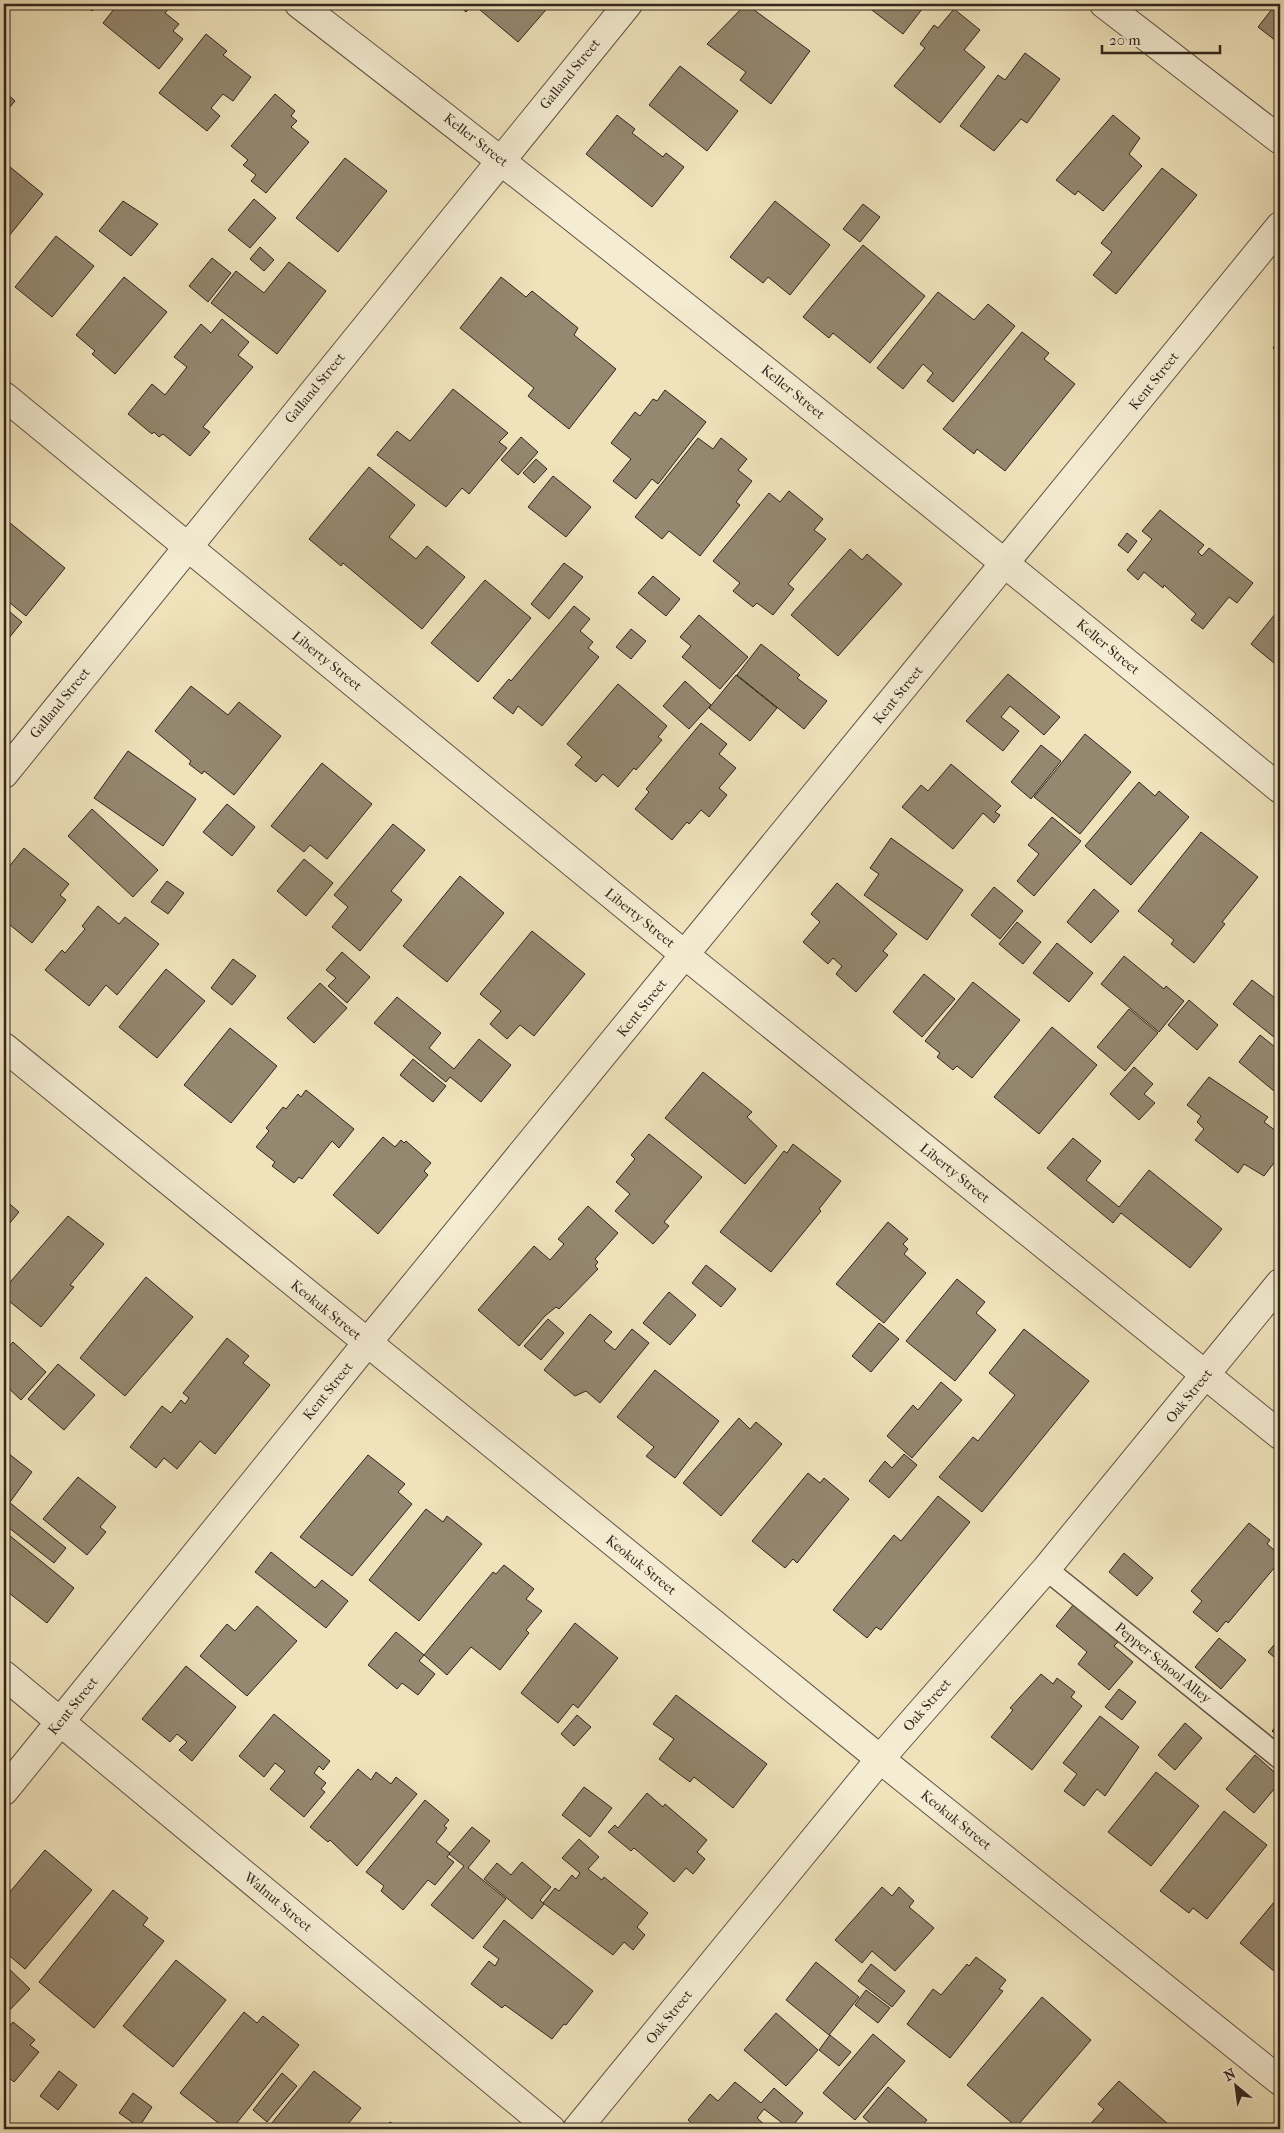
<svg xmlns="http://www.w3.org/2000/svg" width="1284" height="2133" font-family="'IM FELL French Canon',serif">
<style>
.building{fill:#948870;stroke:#31251e}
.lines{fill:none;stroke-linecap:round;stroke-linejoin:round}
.service-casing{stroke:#615446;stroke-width:24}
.minor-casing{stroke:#615446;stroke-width:30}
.tertiary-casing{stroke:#615446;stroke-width:30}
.service{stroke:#f5edd3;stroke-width:21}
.minor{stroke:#f5edd3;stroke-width:28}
.tertiary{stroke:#f5edd3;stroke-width:28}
.labels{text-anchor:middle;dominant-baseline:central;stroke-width:4;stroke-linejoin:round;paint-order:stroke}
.street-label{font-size:14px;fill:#31251e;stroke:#f5edd3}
</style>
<rect width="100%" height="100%" fill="#f0e3bc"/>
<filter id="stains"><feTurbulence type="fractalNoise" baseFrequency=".004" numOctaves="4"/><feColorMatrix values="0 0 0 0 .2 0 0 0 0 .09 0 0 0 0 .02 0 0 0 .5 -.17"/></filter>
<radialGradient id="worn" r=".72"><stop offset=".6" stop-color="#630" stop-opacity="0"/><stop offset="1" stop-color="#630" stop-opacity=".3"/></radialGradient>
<g class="building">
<polygon points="83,4 98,4 92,11"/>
<polygon points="118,4 172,5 165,13 179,24 173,31 183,39 159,69 103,23"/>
<polygon points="457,4 473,4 466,12"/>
<polygon points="473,4 551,4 518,42"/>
<polygon points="746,4 810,51 771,104 740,80 746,72 707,44"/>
<polygon points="870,4 926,4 903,34 868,7"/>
<polygon points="1276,4 1280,4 1280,44 1258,27"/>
<polygon points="954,9 980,30 964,50 985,67 940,123 894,86 925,48 920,44 934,25 938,28"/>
<polygon points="206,34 227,51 223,55 251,77 233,101 223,94 211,108 220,116 207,131 159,93"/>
<polygon points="1025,53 1060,79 1027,123 1021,119 994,151 960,126 998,75 1005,80"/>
<polygon points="680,66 738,111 707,151 649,105"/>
<polygon points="4,91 15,101 4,114"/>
<polygon points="275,94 295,111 291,116 297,121 291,127 309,142 266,193 251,181 256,175 243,165 248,160 231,146"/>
<polygon points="617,115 635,129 632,133 663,157 666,153 684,167 652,207 586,154"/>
<polygon points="1113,115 1140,138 1129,154 1142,166 1103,211 1078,191 1075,195 1056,180"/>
<polygon points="345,158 387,191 338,252 296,218"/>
<polygon points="4,162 43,194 4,242"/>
<polygon points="1162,168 1197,195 1116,294 1093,275 1112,252 1101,243"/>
<polygon points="254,199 276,218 250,248 228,230"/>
<polygon points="123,201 158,224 131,256 99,231"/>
<polygon points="775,201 830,245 790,295 768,277 763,283 730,257"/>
<polygon points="863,204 880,217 860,242 843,229"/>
<polygon points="56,236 94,266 52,317 15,287"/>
<polygon points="863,245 925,296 870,363 833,333 829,338 803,317"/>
<polygon points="260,247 274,260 264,271 250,259"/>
<polygon points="212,258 231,273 208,302 189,286"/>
<polygon points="289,262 326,291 277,354 211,303 236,271 264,293"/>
<polygon points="124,277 167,312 115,374 92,354 95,351 76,335"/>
<polygon points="501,277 526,297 532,291 578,328 574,335 616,369 569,429 528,396 534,388 460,328"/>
<polygon points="938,292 974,320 988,304 1015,326 953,402 927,381 933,373 923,364 903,389 877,368"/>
<polygon points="222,319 249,342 238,355 253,367 203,427 210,432 190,456 163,434 159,437 154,432 152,434 128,414 152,384 165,395 187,367 174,357 201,324 211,333"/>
<polygon points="1022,332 1049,353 1044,359 1075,384 1005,471 977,449 974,454 943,429"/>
<polygon points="1280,338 1280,354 1273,348"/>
<polygon points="453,389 508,433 499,442 507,448 469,494 462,488 446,507 377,455 397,431 410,441"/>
<polygon points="665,390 706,422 658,484 652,479 636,499 613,481 631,459 611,443 635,412 640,416 653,399 657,401"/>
<polygon points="521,437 538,452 518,475 501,460"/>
<polygon points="698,438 713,449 721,438 747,459 738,470 752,481 736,502 740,505 700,556 669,531 662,539 635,517"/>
<polygon points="536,459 547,469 534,483 523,473"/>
<polygon points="369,467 415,505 389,537 416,559 427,546 465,577 422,629 343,563 341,566 309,539"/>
<polygon points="553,476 591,507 566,537 528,507"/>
<polygon points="789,491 823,519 814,530 826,539 788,584 794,589 773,615 757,603 753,607 733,591 740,583 713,561 769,493 780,502"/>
<polygon points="1160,510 1204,545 1198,552 1202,556 1209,548 1253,583 1237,603 1229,597 1203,629 1191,620 1196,614 1164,585 1163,588 1144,572 1138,580 1127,570 1152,539 1142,531"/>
<polygon points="4,518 65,568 26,616 4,598"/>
<polygon points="1127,533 1137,541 1128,553 1118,545"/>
<polygon points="850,549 862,560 867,554 902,584 838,656 791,615"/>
<polygon points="564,563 583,577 549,619 531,604"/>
<polygon points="653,576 680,599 666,616 638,593"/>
<polygon points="485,580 531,618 478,682 431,643"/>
<polygon points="574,606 590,619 580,631 593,642 588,648 599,657 542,726 518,706 513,714 493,698 509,679 511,681"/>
<polygon points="4,607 22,622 4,644"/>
<polygon points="1280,608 1280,668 1251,644"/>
<polygon points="699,615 748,657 720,689 682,657 691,646 680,637"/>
<polygon points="631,629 646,641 631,659 616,647"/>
<polygon points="761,644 800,675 797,678 827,701 804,729 737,675"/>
<polygon points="1008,674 1060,717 1044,735 1010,706 1001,717 1019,731 1003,751 966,721"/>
<polygon points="736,675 777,708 750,741 709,708"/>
<polygon points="685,681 711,705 689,729 663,706"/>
<polygon points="618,684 667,726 658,737 662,740 636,770 634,768 618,787 603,774 596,782 575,765 582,757 567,744"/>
<polygon points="191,686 228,715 239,702 281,736 234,795 204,771 202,774 189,764 191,761 155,731"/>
<polygon points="701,723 727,744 719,754 736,768 719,788 727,795 709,817 701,810 689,824 687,822 672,840 635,809 649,792 646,789"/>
<polygon points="1085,734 1131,772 1080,834 1034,797"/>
<polygon points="1041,745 1061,761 1031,799 1011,782"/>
<polygon points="128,751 196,799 163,846 94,798"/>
<polygon points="322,763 372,804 327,859 310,845 304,852 271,826"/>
<polygon points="951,764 1001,806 995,812 1000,815 994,823 983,813 953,849 902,807 921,785 928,791"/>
<polygon points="1139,782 1155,796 1159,791 1189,817 1131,885 1085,846"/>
<polygon points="227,804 255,827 232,856 203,832"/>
<polygon points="92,809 158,870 133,897 68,836"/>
<polygon points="1052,817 1081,841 1034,896 1017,881 1039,854 1028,845"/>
<polygon points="393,824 425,850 391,891 402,900 360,951 332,927 348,907 334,895"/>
<polygon points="1201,832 1258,877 1222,922 1225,924 1194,963 1171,944 1174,940 1138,911"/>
<polygon points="891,838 963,890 927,940 864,895 879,874 870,868"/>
<polygon points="24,848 69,884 60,895 66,900 32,943 4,920 4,873"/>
<polygon points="304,859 333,883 306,916 277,891"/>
<polygon points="460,876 504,913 447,982 403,946"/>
<polygon points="167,881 184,893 168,914 151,902"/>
<polygon points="837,883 897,934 883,951 888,955 856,992 836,974 842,966 833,958 828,964 803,942 820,922 811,914"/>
<polygon points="994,887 1023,911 1000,939 971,915"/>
<polygon points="1094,889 1119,911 1091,943 1067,922"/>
<polygon points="98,906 119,924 125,917 159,944 117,995 106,985 89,1006 45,970 62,950 65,953 85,929 82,926"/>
<polygon points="1017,922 1041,942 1023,964 999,944"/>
<polygon points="532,931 585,974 534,1036 520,1025 507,1039 490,1024 501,1011 480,994"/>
<polygon points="1057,943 1093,973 1069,1002 1033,973"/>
<polygon points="342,952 370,977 347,1003 328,986 336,978 326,970"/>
<polygon points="1124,956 1164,989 1166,986 1184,1001 1159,1032 1101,984"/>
<polygon points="233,959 256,976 232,1005 211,988"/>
<polygon points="166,969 205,1001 157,1058 119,1027"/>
<polygon points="924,974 955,999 922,1037 893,1012"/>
<polygon points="1252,980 1275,998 1280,991 1280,1042 1233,1004"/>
<polygon points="973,982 1020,1020 972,1078 957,1066 953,1070 937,1057 940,1053 925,1041"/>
<polygon points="320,983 347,1008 314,1043 287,1018"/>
<polygon points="397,997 441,1033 429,1048 454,1069 479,1039 511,1065 481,1102 450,1077 446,1082 374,1023"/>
<polygon points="1189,1000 1218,1025 1197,1050 1168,1025"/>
<polygon points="1129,1009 1158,1033 1125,1071 1097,1047"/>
<polygon points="1052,1027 1097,1065 1039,1134 994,1097"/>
<polygon points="230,1028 277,1066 231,1123 184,1085"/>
<polygon points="1260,1035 1280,1051 1280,1096 1239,1062"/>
<polygon points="413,1059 446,1086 433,1102 400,1075"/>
<polygon points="1134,1067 1153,1084 1144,1094 1155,1103 1139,1120 1110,1094"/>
<polygon points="703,1072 752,1112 747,1117 777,1146 745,1184 665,1118"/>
<polygon points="1209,1077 1268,1117 1264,1122 1280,1134 1280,1155 1264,1176 1244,1164 1238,1173 1195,1140 1204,1129 1197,1122 1201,1116 1187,1105"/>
<polygon points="306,1090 354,1129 339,1148 332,1141 302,1179 299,1177 294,1183 272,1166 275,1162 256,1147 269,1131 266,1128 283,1107 286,1109 298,1094 301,1097"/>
<polygon points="649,1134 702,1177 664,1222 669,1226 653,1244 615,1211 630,1194 616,1182 635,1159 631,1155"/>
<polygon points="383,1137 395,1147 401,1140 404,1143 406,1141 431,1163 424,1171 428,1175 378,1234 333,1195"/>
<polygon points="1073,1138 1101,1161 1086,1180 1119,1207 1149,1170 1222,1229 1190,1268 1121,1213 1113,1223 1047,1168"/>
<polygon points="793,1144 841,1181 819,1209 821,1211 771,1272 720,1232 784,1151 787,1153"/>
<polygon points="4,1199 19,1212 4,1230"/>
<polygon points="588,1206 618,1233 595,1259 598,1262 595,1266 598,1269 559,1309 556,1307 545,1316 519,1346 478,1310 534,1246 550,1260 564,1244 558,1239"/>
<polygon points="68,1216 104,1244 70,1285 74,1287 41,1327 4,1297 4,1289"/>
<polygon points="888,1222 908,1239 903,1244 908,1249 904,1254 926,1273 884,1323 836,1284"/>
<polygon points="706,1265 736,1289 721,1307 692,1283"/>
<polygon points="146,1277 193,1317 125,1396 80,1358"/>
<polygon points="957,1279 985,1302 976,1313 996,1330 955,1381 906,1341"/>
<polygon points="669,1292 696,1315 670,1345 643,1323"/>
<polygon points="590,1314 612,1332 604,1341 615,1350 632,1329 649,1343 600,1403 586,1391 575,1396 544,1370"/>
<polygon points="548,1319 564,1333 541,1360 524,1346"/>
<polygon points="879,1323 899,1339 871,1372 852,1356"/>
<polygon points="1024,1329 1089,1381 982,1512 939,1477 973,1437 978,1441 1015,1395 989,1373"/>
<polygon points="227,1338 249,1356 243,1363 270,1385 215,1454 200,1441 177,1469 164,1458 156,1468 130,1447 162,1406 171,1413 181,1400 185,1404 189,1398 183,1393"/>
<polygon points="13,1342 46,1372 21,1400 4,1384 4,1352"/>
<polygon points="58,1364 95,1395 64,1430 28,1399"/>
<polygon points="655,1370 719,1421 675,1478 646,1456 654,1447 617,1417"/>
<polygon points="941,1382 962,1400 912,1458 887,1436 913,1405 918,1410"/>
<polygon points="739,1418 750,1429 756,1422 782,1444 721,1516 683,1483"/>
<polygon points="4,1450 32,1472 10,1502 4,1497"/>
<polygon points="904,1454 917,1465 889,1498 869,1481 885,1461 892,1468"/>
<polygon points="368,1455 405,1484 398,1492 412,1504 352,1576 300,1537"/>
<polygon points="808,1473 820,1483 824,1478 849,1499 797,1563 793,1559 785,1568 752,1541"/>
<polygon points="78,1477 116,1507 100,1527 106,1532 87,1555 43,1519"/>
<polygon points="938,1496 970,1522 881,1630 876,1627 867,1638 833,1610 894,1535 901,1541"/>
<polygon points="4,1498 66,1548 54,1563 4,1524"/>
<polygon points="426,1509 443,1522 447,1516 482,1544 419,1621 369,1580"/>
<polygon points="1249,1523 1270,1540 1267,1544 1280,1555 1280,1561 1228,1623 1226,1621 1217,1632 1193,1612 1202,1601 1191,1591"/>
<polygon points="4,1531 74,1588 47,1623 4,1589"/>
<polygon points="271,1552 315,1588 322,1580 348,1601 326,1628 255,1572"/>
<polygon points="1124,1553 1153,1578 1137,1596 1109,1572"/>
<polygon points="504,1565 534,1589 526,1599 542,1611 526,1630 529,1633 500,1670 471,1647 447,1675 424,1655 493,1572 496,1574"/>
<polygon points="1073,1605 1118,1642 1114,1646 1133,1662 1109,1690 1078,1664 1087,1652 1056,1626"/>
<polygon points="257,1606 297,1641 247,1696 200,1656 227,1624 235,1631"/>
<polygon points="575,1623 618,1658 578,1708 573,1704 558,1723 521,1693"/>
<polygon points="396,1632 424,1655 419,1661 435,1674 418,1695 402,1683 397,1689 368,1665"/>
<polygon points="1219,1638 1246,1660 1221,1689 1195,1667"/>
<polygon points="1280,1638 1280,1662 1268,1652"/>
<polygon points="186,1666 236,1707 192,1761 179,1750 187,1742 177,1734 170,1742 142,1719"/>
<polygon points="1041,1674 1053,1684 1057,1678 1075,1692 1071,1697 1082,1706 1032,1770 991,1737 1013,1710 1010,1708"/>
<polygon points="1119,1689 1136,1702 1122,1720 1105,1707"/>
<polygon points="676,1695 767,1764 733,1808 694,1777 690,1782 659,1759 674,1739 653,1724"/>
<polygon points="274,1714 330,1761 323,1770 319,1766 314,1773 326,1783 321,1789 325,1792 304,1817 270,1789 285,1771 275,1763 264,1777 239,1756"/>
<polygon points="577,1715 591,1727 574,1746 561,1734"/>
<polygon points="1100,1716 1139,1747 1105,1796 1097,1789 1084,1806 1064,1791 1077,1774 1063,1763"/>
<polygon points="1280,1722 1280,1738 1272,1731"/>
<polygon points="1185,1723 1202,1738 1175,1770 1158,1755"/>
<polygon points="1255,1755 1280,1777 1280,1782 1254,1813 1226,1789"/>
<polygon points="358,1769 371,1780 376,1772 391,1784 396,1777 417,1794 357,1866 330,1840 328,1842 310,1827"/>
<polygon points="1156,1772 1199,1806 1151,1866 1108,1832"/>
<polygon points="584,1787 612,1808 590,1837 562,1815"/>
<polygon points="647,1793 663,1807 665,1804 707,1840 697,1852 705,1859 693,1874 686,1868 674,1882 634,1848 631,1851 608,1832 615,1825 618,1828"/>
<polygon points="425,1800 449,1820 444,1826 447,1828 436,1842 450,1853 447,1857 454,1862 435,1885 428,1880 403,1910 381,1891 384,1886 366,1872"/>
<polygon points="1224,1811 1267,1845 1207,1919 1193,1908 1189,1913 1160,1891"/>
<polygon points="472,1827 490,1841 468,1868 506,1899 473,1939 431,1905 464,1866 449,1854"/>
<polygon points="579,1839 599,1857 588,1869 602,1880 604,1877 648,1913 637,1927 645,1935 633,1950 624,1942 613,1955 543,1903 555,1888 559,1891 572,1875 576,1879 580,1873 562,1858"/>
<polygon points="45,1850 92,1890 25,1969 4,1951 4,1899"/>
<polygon points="522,1862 551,1887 540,1900 544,1904 532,1919 484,1879 497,1863 511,1875"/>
<polygon points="882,1887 892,1896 899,1887 914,1901 909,1907 934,1928 895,1971 872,1951 862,1963 835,1940"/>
<polygon points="113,1890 148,1918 143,1925 164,1941 94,2028 39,1982"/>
<polygon points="1280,1895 1280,1976 1240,1943"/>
<polygon points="504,1920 593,1991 566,2025 564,2024 552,2039 505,2005 502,2008 471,1984 489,1961 495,1966 499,1959 483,1947"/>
<polygon points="976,1957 1006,1980 999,1989 1003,1991 950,2058 907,2024 933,1989 941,1995 967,1964 969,1966"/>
<polygon points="176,1960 226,2000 173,2067 123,2026"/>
<polygon points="816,1962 859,1997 829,2035 786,2000"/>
<polygon points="4,1964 30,1989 4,2016"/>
<polygon points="871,1964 905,1991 892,2007 858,1981"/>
<polygon points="866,1990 890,2008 878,2023 855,2005"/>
<polygon points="1042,1997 1091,2040 1018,2125 1023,2129 1007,2129 1012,2123 967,2085"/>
<polygon points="244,2012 257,2023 263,2016 299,2045 232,2129 226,2129 180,2093"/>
<polygon points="776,2013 818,2050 786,2086 744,2050"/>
<polygon points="13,2022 35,2040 30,2045 39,2052 14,2082 4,2074 4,2033"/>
<polygon points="873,2034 905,2061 855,2120 823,2093"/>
<polygon points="830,2035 851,2052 839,2066 819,2050"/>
<polygon points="59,2071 77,2085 58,2110 40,2096"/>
<polygon points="314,2071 361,2108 344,2129 267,2129"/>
<polygon points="282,2073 297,2086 267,2122 253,2110"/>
<polygon points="1119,2081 1168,2124 1164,2129 1086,2129 1104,2109 1098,2104"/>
<polygon points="735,2082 761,2103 774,2088 803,2113 790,2129 764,2109 757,2118 767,2127 765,2129 694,2129 696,2127 688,2120 710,2094 718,2101"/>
<polygon points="888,2087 927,2120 919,2129 877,2129 863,2117"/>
<polygon points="133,2093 152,2107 139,2127 119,2113"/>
<polygon points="390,2122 401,2129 384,2129"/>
</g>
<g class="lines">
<g class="service-casing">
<polyline id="service" points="1046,1569 1280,1758"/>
</g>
<g class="minor-casing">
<g id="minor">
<path d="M299 4C631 260 957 522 1280 789"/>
<polyline points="1104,4 1280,140"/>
<polyline points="4,396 685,955 1280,1435"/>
<polyline points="4,774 628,4"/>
<polyline points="4,1675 551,2129"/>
<polyline points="4,1791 367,1343 1280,226"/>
<polyline points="577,2129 880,1759 1046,1569 1280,1283"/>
</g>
</g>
<g class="tertiary-casing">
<polyline id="tertiary" points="4,1047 880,1759 1280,2081"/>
</g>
<use href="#service" class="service"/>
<use href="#minor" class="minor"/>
<use href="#tertiary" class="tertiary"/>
</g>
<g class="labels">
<g class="street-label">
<text transform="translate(570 74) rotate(-51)">Galland Street</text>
<text transform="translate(476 140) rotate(38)">Keller Street</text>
<text transform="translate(1154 381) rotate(-51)">Kent Street</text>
<text transform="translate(315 388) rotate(-51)">Galland Street</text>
<text transform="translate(793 392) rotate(39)">Keller Street</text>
<text transform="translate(1108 647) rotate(40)">Keller Street</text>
<text transform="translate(327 661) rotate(39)">Liberty Street</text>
<text transform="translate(898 695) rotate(-51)">Kent Street</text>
<text transform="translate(60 703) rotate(-51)">Galland Street</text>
<text transform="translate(640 918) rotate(39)">Liberty Street</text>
<text transform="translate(642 1008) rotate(-51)">Kent Street</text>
<text transform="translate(955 1173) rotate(39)">Liberty Street</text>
<text transform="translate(326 1310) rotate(39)">Keokuk Street</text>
<text transform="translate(328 1391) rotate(-51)">Kent Street</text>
<text transform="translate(1189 1396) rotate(-51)">Oak Street</text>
<text transform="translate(641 1565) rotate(39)">Keokuk Street</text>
<text transform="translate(1163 1663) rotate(39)">Pepper School Alley</text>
<text transform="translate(927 1705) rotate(-49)">Oak Street</text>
<text transform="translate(73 1706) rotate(-51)">Kent Street</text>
<text transform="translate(956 1820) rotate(39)">Keokuk Street</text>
<text transform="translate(278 1902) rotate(40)">Walnut Street</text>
<text transform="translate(669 2017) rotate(-51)">Oak Street</text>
</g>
</g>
<rect width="1284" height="2133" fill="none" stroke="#f0e3bc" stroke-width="20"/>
<rect x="5" y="5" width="1274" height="2123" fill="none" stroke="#31251e" stroke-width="2.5"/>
<rect x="10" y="10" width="1264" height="2113" fill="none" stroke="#31251e"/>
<g transform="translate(1236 2086) rotate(331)" stroke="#f5edd3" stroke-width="4" paint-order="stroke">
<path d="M0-4L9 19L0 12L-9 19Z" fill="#31251e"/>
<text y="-8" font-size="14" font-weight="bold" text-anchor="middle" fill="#31251e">N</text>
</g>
<path d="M1102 45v8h118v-8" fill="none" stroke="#31251e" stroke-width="2.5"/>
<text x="1109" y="45" font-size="15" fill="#31251e" stroke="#f5edd3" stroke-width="4" paint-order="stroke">20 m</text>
<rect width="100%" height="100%" filter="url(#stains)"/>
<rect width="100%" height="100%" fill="url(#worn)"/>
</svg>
